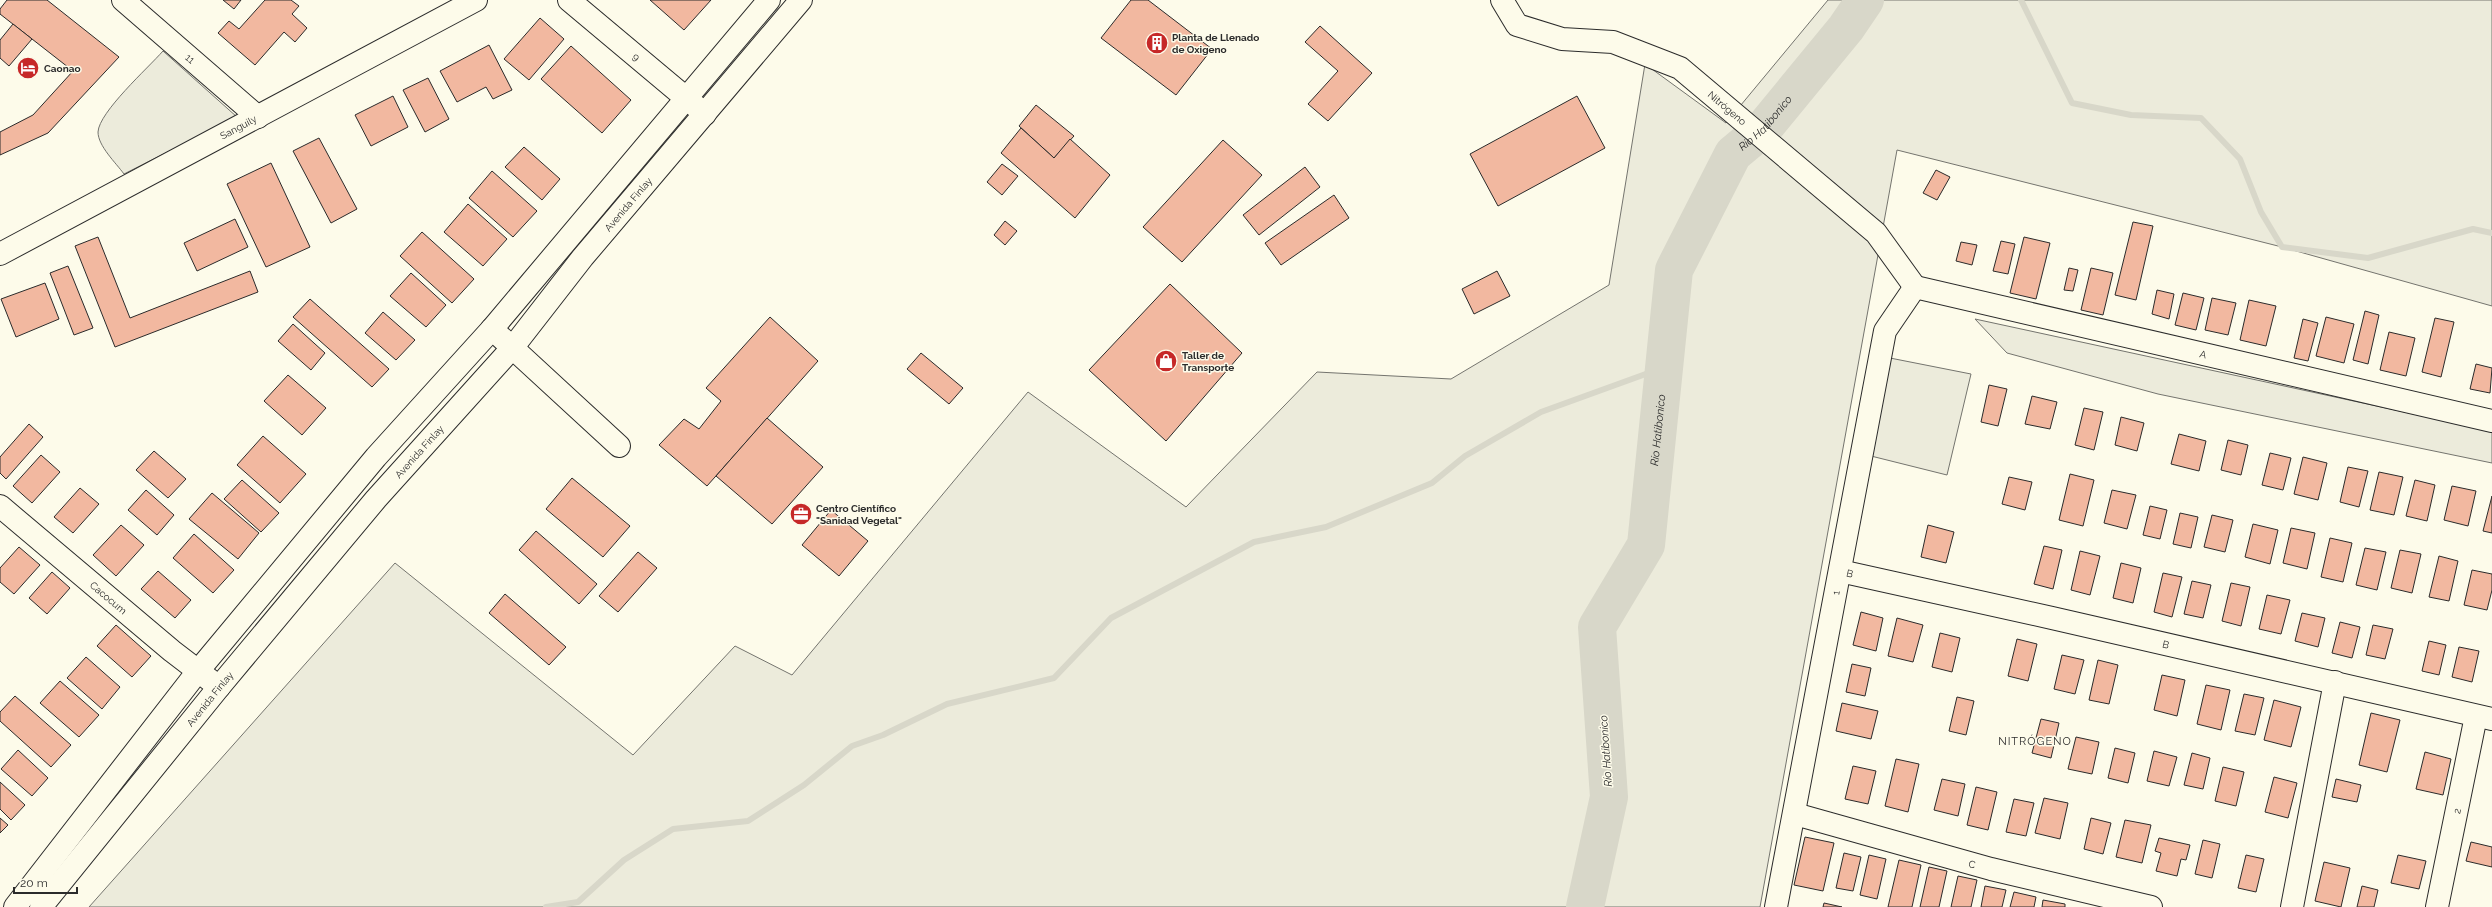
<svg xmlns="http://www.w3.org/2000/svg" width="2492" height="907" font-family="Raleway,sans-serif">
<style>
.green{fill:#ecebdb;stroke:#74746e}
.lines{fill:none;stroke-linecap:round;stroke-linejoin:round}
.stream{stroke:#d8d7c9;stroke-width:6}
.river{stroke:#d8d7c9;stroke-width:38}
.building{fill:#f2b8a0;stroke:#2b2b2b}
.minor-casing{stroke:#2b2b2b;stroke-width:24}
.major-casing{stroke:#2b2b2b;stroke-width:24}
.minor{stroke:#fdfbea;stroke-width:22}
.major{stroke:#fdfbea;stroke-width:22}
.labels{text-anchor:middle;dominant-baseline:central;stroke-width:3;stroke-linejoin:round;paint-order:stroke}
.poi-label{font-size:10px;font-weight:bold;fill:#2b2b2b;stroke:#fdfbea;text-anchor:start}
.street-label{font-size:10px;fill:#2b2b2b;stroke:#fdfbea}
.water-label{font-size:11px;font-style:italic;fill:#2b2b2b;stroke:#fdfbea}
.neighbourhood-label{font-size:11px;letter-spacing:1px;fill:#2b2b2b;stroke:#fdfbea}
</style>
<rect width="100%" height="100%" fill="#fdfbea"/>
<g class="green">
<polygon points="1828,0 2492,0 2492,306 2282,247 1897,150 1760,907 89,907 395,563 633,755 735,646 792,675 1028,392 1186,507 1317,372 1451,379 1609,285 1645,64 1726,123"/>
<path d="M163 51 237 117 124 174C116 163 98 146 98 132 99 112 148 68 163 51Z"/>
<polygon points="1975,319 2492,431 2492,463 2158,394 2007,353"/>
<polygon points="1890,358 1971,374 1947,475 1867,455"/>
</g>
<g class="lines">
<g class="stream">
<polyline points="2021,0 2072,103 2131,115 2201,118 2240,159 2261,212 2282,247 2368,258 2473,229 2492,233"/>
<polyline points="546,907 578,902 624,860 673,829 748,821 804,785 852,746 883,735 947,704 1054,678 1111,618 1254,542 1326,527 1432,483 1465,456 1541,412 1665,367"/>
</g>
<path class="river" id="s1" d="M1585 907 1609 797 1597 627 1646 545 1674 270 1733 154 1763 129 1846 28 1865 0"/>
</g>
<g class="building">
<polygon points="7,0 47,0 119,57 48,133 0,155 0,132 33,115 73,71 0,14 0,9"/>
<polygon points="223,0 241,0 234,9"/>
<polygon points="265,0 291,0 299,6 292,14 307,28 295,42 284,32 255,65 218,33 229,21 239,29"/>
<polygon points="650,0 711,0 684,30"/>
<polygon points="1131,0 1148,0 1212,49 1176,95 1101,38"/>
<polygon points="540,18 564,39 529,80 504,59"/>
<polygon points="13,24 32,39 9,66 0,58 0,40"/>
<polygon points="1320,26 1372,73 1328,121 1308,104 1338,71 1305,42"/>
<polygon points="489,45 512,90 493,99 486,87 457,102 440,71"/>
<polygon points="571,46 631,100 602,133 541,79"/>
<polygon points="428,78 449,119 425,132 403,90"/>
<polygon points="393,96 408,127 371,146 355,115"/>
<polygon points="1577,96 1605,148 1498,206 1470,154"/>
<polygon points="1036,105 1074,136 1054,158 1019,126"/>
<polygon points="1021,128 1054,158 1070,139 1110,175 1075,218 1001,153"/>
<polygon points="319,138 357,209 331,223 293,151"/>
<polygon points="1223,140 1262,175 1182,262 1143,227"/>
<polygon points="524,147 560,179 542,200 505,167"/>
<polygon points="271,163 310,247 266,267 227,184"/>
<polygon points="1002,164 1018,176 1002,195 987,182"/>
<polygon points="1305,167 1320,187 1259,235 1243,215"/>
<polygon points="1936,170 1950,177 1937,200 1923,193"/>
<polygon points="492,171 537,211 513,237 469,198"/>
<polygon points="1334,195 1349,218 1281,265 1265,243"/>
<polygon points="468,204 507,239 483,266 444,232"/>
<polygon points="235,219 248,247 197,271 184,243"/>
<polygon points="1005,221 1017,231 1005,245 994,235"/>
<polygon points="2133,222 2153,226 2136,300 2115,295"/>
<polygon points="422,232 474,279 452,303 400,256"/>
<polygon points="98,237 130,318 250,271 258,292 115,347 75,246"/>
<polygon points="2024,237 2050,243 2036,299 2010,293"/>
<polygon points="2001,241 2015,244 2008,274 1993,271"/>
<polygon points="1961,242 1977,245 1972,265 1956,261"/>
<polygon points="68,266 93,328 74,335 50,273"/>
<polygon points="2069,268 2078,270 2073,291 2064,290"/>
<polygon points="2091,268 2113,273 2103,315 2081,310"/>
<polygon points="1497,271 1510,296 1474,314 1462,289"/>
<polygon points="411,273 446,305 426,327 390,296"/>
<polygon points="45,283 59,319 16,337 1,299"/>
<polygon points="1170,284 1242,353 1166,441 1089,370"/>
<polygon points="2157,290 2174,294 2169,319 2152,314"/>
<polygon points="2183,293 2204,298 2196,330 2175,325"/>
<polygon points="2212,298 2236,303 2228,335 2205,330"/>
<polygon points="310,299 389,369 372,387 293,317"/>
<polygon points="2249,300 2276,306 2266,346 2240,340"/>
<polygon points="2365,311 2379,315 2368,364 2353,360"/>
<polygon points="383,312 415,340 396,360 365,333"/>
<polygon points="770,317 818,361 707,486 659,445 684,419 699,429 721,401 706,388"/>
<polygon points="2326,317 2354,324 2344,363 2316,356"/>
<polygon points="2435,318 2454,322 2441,377 2422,372"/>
<polygon points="2303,319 2318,323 2308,361 2294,358"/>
<polygon points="293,324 325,353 311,370 278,341"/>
<polygon points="2389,332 2415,338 2406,376 2380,370"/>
<polygon points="921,353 963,388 949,404 907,369"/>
<polygon points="2476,364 2492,368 2490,393 2470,389"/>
<polygon points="288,375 326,408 302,435 264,401"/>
<polygon points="1989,385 2007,389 1998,426 1981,422"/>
<polygon points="2032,396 2057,402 2050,429 2025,424"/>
<polygon points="2084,408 2103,412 2094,450 2075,445"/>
<polygon points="2121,417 2144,423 2137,451 2115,445"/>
<polygon points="767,418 823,467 772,524 716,476"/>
<polygon points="29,424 43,437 6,479 0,473 0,457"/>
<polygon points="2179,434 2206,441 2199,471 2171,464"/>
<polygon points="263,436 306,474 280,503 237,465"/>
<polygon points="2228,440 2248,445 2241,475 2221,470"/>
<polygon points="154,451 186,479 168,498 136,470"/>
<polygon points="2270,453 2291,458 2283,490 2262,485"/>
<polygon points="41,455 60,472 32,503 13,486"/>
<polygon points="2303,457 2327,463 2318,500 2294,494"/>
<polygon points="2348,467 2368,471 2359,507 2340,502"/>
<polygon points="2379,472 2403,477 2394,515 2370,510"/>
<polygon points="2070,474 2094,480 2083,526 2059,520"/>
<polygon points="2009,477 2032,482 2025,510 2002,504"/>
<polygon points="572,478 630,526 603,557 546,509"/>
<polygon points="242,480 279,513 261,532 224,499"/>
<polygon points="2415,480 2435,485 2427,521 2406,516"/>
<polygon points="2452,486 2476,491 2468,526 2444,520"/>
<polygon points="80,488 99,504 73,533 54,517"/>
<polygon points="146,490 174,515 157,535 128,510"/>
<polygon points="2112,490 2136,495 2127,529 2104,523"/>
<polygon points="212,493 259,533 238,559 189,519"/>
<polygon points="2492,496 2492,533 2483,531"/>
<polygon points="2150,506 2167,510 2160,539 2143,535"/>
<polygon points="831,510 868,541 839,576 802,545"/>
<polygon points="2180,513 2198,517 2191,548 2173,544"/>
<polygon points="2212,515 2233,520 2225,552 2204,547"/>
<polygon points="2253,524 2278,530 2270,564 2245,557"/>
<polygon points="121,525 144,545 116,576 93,555"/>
<polygon points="1928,525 1954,532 1946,563 1921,557"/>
<polygon points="2291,528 2315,533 2307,569 2283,563"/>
<polygon points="536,531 597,584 579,604 519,550"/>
<polygon points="194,534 234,570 213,593 173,558"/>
<polygon points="2330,538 2352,543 2343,582 2321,577"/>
<polygon points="2044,546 2062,550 2053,589 2034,584"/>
<polygon points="19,547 40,565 14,594 0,582 0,568"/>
<polygon points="2365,548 2386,552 2377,590 2356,585"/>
<polygon points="2400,550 2421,554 2412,593 2391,588"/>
<polygon points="2080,551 2100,556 2090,595 2071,590"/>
<polygon points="638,552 657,568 618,612 599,596"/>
<polygon points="2439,556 2458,561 2449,601 2429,597"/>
<polygon points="2121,563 2141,568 2133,603 2113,598"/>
<polygon points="2472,570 2492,574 2492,590 2487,610 2464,605"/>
<polygon points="158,571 191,600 175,618 141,589"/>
<polygon points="52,572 70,588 47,614 29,598"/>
<polygon points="2163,573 2182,577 2172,617 2154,612"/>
<polygon points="2192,581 2211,585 2203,618 2184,614"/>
<polygon points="2231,583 2250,587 2241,626 2222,621"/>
<polygon points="505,594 566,647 549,665 489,613"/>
<polygon points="2267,595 2290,600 2281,634 2259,629"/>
<polygon points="1861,612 1883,618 1876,651 1853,645"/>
<polygon points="2302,613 2325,618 2318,647 2295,641"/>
<polygon points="1897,618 1923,625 1913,662 1888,656"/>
<polygon points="2340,622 2360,627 2352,658 2332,653"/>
<polygon points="116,625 151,656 132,677 97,646"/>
<polygon points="2373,625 2393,629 2385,659 2366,655"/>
<polygon points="1940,633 1960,638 1952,672 1932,667"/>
<polygon points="2017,639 2037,644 2028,681 2008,676"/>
<polygon points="2429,641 2446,645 2439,675 2422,671"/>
<polygon points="2459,647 2479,651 2472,682 2452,677"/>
<polygon points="2062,655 2084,660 2075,694 2054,689"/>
<polygon points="86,657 120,687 102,709 67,678"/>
<polygon points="2098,660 2118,665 2109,704 2089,700"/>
<polygon points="1852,664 1871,668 1865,696 1846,692"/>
<polygon points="2162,675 2185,680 2177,716 2154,710"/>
<polygon points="60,681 99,715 79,737 40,703"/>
<polygon points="2206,685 2230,690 2221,730 2197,724"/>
<polygon points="2244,694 2264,698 2255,735 2235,731"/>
<polygon points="15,696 71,745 51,767 0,721 0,712"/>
<polygon points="1957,697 1974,701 1966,735 1949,731"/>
<polygon points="2274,700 2301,707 2291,747 2264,740"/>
<polygon points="1842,703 1878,711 1871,739 1836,731"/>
<polygon points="2371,713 2400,720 2387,772 2359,765"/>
<polygon points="2041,719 2059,723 2051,758 2032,753"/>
<polygon points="2076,737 2099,742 2092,774 2068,769"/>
<polygon points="2115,748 2135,753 2128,783 2108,778"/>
<polygon points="18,750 48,778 32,796 1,769"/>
<polygon points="2154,751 2177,757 2169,786 2147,781"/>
<polygon points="2425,752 2451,759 2443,795 2416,789"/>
<polygon points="2192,753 2210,758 2203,789 2184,785"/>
<polygon points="1896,759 1919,764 1908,812 1885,806"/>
<polygon points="1853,766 1876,771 1868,804 1845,799"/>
<polygon points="2223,767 2244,772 2236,806 2215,801"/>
<polygon points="2274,777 2297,783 2288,818 2265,812"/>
<polygon points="1942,779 1965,784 1958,816 1934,810"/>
<polygon points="2336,779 2361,785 2357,802 2332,797"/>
<polygon points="0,782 25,805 11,820 0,809"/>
<polygon points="1976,787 1997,792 1988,830 1967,825"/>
<polygon points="2044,798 2068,803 2060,839 2035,833"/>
<polygon points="2014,799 2034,803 2026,836 2006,832"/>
<polygon points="0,818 8,825 0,833"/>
<polygon points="2091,818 2111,823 2103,854 2084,849"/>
<polygon points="2125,820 2151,825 2142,863 2116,857"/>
<polygon points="1805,837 1834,843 1823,891 1794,885"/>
<polygon points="2159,838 2190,845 2186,860 2181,859 2177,876 2156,871 2161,853 2155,851"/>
<polygon points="2203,840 2220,844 2212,878 2195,874"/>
<polygon points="2471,842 2492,847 2492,867 2466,861"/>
<polygon points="1844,853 1861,857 1853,891 1836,888"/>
<polygon points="1869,855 1886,859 1877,899 1860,895"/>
<polygon points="2246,855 2264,859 2256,892 2238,888"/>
<polygon points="2398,855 2426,861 2419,889 2391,883"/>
<polygon points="1899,860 1921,865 1912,907 1888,907"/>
<polygon points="2324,862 2350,868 2341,907 2315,901"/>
<polygon points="1929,867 1947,871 1939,907 1920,907"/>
<polygon points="1958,876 1977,880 1971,907 1951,907"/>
<polygon points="1985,886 2006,890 2002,907 1981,907"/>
<polygon points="2362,886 2378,890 2374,907 2357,907"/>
<polygon points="2014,892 2036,897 2034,907 2010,907"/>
<polygon points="2043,900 2065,904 2065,907 2042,907"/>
<polygon points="1824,903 1842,907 1823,907"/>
</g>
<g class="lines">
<g class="minor-casing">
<g id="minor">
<path id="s2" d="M123 0 258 117"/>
<path id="s3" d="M569 0 705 114"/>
<path id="s4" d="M1502 0 1517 25 1562 39 1613 42 1680 68 1876 233 1915 287"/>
<path id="s5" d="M0 254 476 0"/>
<path id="s6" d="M1915 287 2492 421"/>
<polyline points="492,329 619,446"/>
<path id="s7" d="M0 506 172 651 219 687"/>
<path id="s8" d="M1840 571 2052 618 2492 719"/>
<path id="s9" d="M1795 814 1991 869 2151 907"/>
<path id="s10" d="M1776 907 1885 331 1915 287"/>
<polyline points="2292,907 2335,682"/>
<path id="s11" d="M2437 907 2476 716"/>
</g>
</g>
<g class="major-casing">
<g id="major">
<polyline points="15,907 198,671 376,457 492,329 769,0"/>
<path id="s12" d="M41 907 219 687 376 499 513 347 583 257 801 0"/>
</g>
</g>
<use href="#minor" class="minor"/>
<use href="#major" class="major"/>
</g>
<defs>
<g id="building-disc" transform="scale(1.15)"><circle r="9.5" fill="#c62828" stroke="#fdfbea"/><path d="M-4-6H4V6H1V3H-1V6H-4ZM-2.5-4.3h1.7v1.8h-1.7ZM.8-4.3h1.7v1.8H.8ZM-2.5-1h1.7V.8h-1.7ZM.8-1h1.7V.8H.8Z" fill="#fff"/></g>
<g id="hotel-disc" transform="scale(1.15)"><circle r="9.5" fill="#c62828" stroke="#fdfbea"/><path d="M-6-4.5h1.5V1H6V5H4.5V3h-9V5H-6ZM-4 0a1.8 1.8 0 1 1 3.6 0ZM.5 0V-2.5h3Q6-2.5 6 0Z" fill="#fff"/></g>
<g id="shop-disc" transform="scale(1.15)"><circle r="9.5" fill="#c62828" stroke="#fdfbea"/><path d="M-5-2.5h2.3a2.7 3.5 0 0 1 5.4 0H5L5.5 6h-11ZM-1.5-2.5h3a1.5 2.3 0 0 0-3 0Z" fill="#fff"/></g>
<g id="office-disc" transform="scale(1.15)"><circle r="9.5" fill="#c62828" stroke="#fdfbea"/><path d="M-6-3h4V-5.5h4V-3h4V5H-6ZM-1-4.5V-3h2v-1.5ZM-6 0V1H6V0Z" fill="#fff"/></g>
</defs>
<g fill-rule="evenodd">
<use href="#building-disc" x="1157" y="43"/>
<use href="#hotel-disc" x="28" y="68"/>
<use href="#shop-disc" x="1166" y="361"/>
<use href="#office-disc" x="801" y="514"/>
</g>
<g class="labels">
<g class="poi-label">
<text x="1172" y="37">Planta de Llenado<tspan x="1172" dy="12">de Oxigeno</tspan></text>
<text x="44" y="68">Caonao</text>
<text x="1182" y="355">Taller de<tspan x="1182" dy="12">Transporte</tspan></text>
<text x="816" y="508">Centro Científico<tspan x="816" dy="12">"Sanidad Vegetal"</tspan></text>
</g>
<g class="street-label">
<text stroke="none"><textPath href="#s3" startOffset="88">9</textPath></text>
<text stroke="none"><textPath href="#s2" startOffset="89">11</textPath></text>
<text stroke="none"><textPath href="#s4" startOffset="261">Nitrógeno</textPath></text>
<text stroke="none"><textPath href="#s5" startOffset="270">Sanguily</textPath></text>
<text stroke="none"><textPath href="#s12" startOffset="916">Avenida Finlay</textPath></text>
<text stroke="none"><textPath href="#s6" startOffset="296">A</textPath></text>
<text stroke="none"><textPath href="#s12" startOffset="592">Avenida Finlay</textPath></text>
<text stroke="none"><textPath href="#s8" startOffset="10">B</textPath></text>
<text stroke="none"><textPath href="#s10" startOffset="320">1</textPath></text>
<text stroke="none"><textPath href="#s7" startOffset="142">Cacocum</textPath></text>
<text stroke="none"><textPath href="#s8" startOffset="334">B</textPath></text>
<text stroke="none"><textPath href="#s12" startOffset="268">Avenida Finlay</textPath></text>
<text stroke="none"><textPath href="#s11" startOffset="98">2</textPath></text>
<text stroke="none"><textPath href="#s9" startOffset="184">C</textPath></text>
</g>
<g class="water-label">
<text stroke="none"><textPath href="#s1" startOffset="830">Río Hatibonico</textPath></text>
<text stroke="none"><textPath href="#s1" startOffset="494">Río Hatibonico</textPath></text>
<text transform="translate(1606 751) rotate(-94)">Río Hatibonico</text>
</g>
<g class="neighbourhood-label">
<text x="2035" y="741">NITRÓGENO</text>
</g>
</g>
<path d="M14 887v6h63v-6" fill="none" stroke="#2b2b2b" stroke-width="2"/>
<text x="20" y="887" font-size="12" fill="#2b2b2b" stroke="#fdfbea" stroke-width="3" paint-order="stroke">20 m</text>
</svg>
